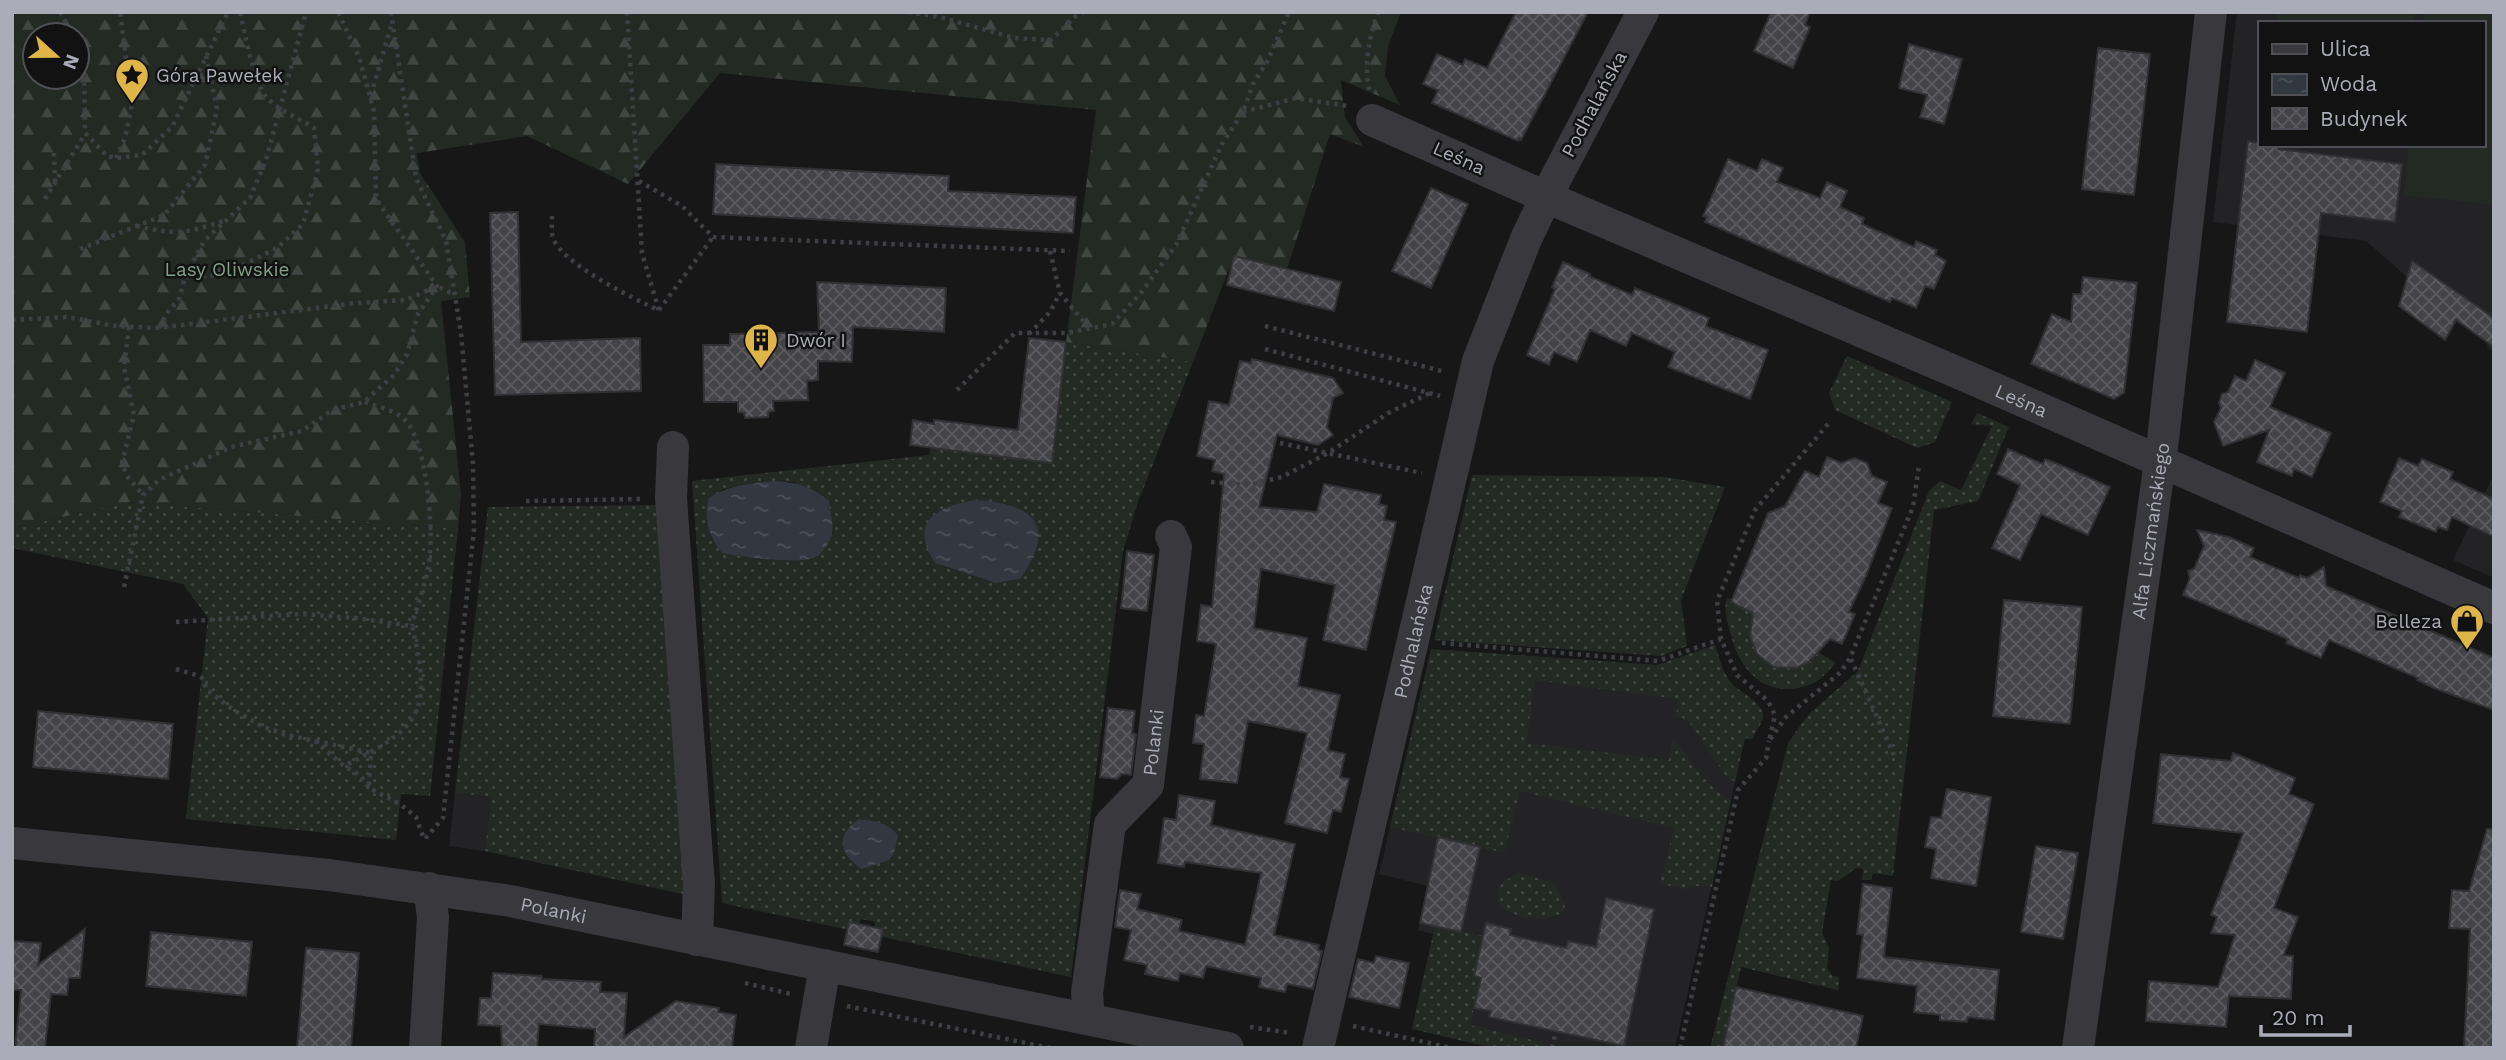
<svg xmlns="http://www.w3.org/2000/svg" width="2506" height="1060" font-family="'Work Sans',sans-serif">
<style>
.built{fill:#232325;fill-rule:evenodd}
.grass{fill:url(#grass-dots);fill-rule:evenodd}
.forest{fill:url(#forest-firs);fill-rule:evenodd}
.pitch{fill:#232a24}
.water{fill:url(#water-ripples)}
.building{fill:url(#building-cross-hatch);stroke:#313134;stroke-width:2}
.lines{fill:none;stroke-linecap:round;stroke-linejoin:round}
.path{stroke:#3e3f44;stroke-width:4.5;stroke-dasharray:3.5 5;stroke-linecap:butt}
.minor{stroke:#38383d;stroke-width:32}
.labels{text-anchor:middle;dominant-baseline:central;stroke-width:5;stroke-linejoin:round;paint-order:stroke}
.poi-label{font-size:19px;fill:#aaadb7;stroke:#121213;text-anchor:start}
.street-label{font-size:19px;fill:#aaadb7;stroke:#121213}
.park-label{font-size:19px;fill:#83a086;stroke:#121213}
</style>
<defs>
<pattern id="grass-dots" width="8" height="8" patternUnits="userSpaceOnUse" patternTransform="scale(1.75)"><rect width="8" height="8" fill="#232a24"/><path d="M2 2h.1M6 6h.1" fill="none" stroke="#404642" stroke-width="1.8" stroke-linecap="round"/></pattern>
<pattern id="forest-firs" width="22" height="20" patternUnits="userSpaceOnUse" patternTransform="scale(1.75)"><rect width="22" height="20" fill="#232a24"/><path d="M5 1l3.5 6h-7zM16 11l3.5 6h-7z" fill="#404642"/></pattern>
<pattern id="water-ripples" width="26" height="14" patternUnits="userSpaceOnUse" patternTransform="scale(1.75)"><rect width="26" height="14" fill="#313840"/><path d="M2 4q2-2 4 0t4 0M15 11q2-2 4 0t4 0" fill="none" stroke="#4c5259"/></pattern>
<pattern id="building-cross-hatch" width="8" height="8" patternUnits="userSpaceOnUse" patternTransform="scale(1.75)"><rect width="8" height="8" fill="#444448"/><path d="M0 0l8 8M0 8l8-8" fill="none" stroke="#5c5c60"/></pattern>
</defs>
<rect width="100%" height="100%" fill="#171718"/>
<g class="built">
<path d="M2237 12H2494V352L2487 347 2488 343 2456 320 2366 241 2213 222ZM2259 23H2483V145H2259Z"/>
<polygon points="2494,474 2494,578 2453,560"/>
<polygon points="1431,649 1657,665 1745,738 1675,1048 1494,1048 1412,1029 1433,934 1418,930 1428,886 1379,874"/>
<polygon points="455,793 491,797 485,851 449,846"/>
</g>
<g class="grass">
<path d="M1066 342 1193 362 1138 502 1123 551 1071 977 883 937 874 927 875 922 861 919 859 924 845 929 722 903 692 481 929 455 931 447 1051 463ZM773 481 795 482 833 532C829 540 825 551 817 556 802 566 741 556 722 553L721 490 741 485ZM935 563 1020 579 996 583Z"/>
<polygon points="1847,356 1952,402 1935,442 1917,448 1835,410 1829,393"/>
<polygon points="1977,413 2009,427 1978,501 1934,510 1893,876 1873,873 1871,880 1862,880 1863,869 1856,868 1838,881 1831,880 1822,933 1829,947 1827,969 1833,976 1839,977 1838,990 1741,967 1723,1048 1710,1048 1788,743 1808,715 1858,671 1929,491 1940,481 1961,490 1992,426 1971,424"/>
<polygon points="1472,475 1665,477 1725,487 1681,600 1687,646 1661,656 1434,640"/>
<polygon points="130,502 458,529 430,796 401,794 396,840 186,819 208,618 183,584 12,548 12,528"/>
<polygon points="660,505 687,895 485,851 491,797 455,793 488,507"/>
<path d="M1727 598 1731 599 1732 603 1755 613 1751 627 1753 642 1800 666 1818 652 1836 663C1829 670 1820 681 1811 684 1769 701 1740 673 1731 635 1728 624 1723 609 1727 598Z"/>
<path d="M1715 645C1720 660 1723 675 1734 686 1744 694 1758 700 1763 713 1765 720 1755 733 1752 739L1745 738 1735 782 1726 776 1687 719 1676 717 1678 699 1535 680 1526 743 1669 760 1673 738C1687 755 1710 793 1731 799L1712 887 1697 886 1686 889 1660 884 1674 828 1520 791 1504 853 1390 827 1431 649 1657 665Z"/>
<path d="M1519 873 1554 883 1565 904 1564 912C1541 923 1519 920 1499 905 1496 884 1502 882 1519 873Z"/>
<polygon points="1435,926 1489,937 1474,976 1481,978 1470,1025 1545,1043 1543,1048 1494,1048 1412,1029"/>
</g>
<path class="forest" d="M12 12H1401L1388 46 1385 76 1400 105 1341 80 1345 117 1364 147 1330 134 1287 269 1234 256 1193 362 1066 342 1096 110 720 73 628 184 527 136 417 153 420 173 465 242 470 297 441 301 461 495 458 529 130 502 12 528ZM35 35H77V77H35Z"/>
<g class="pitch">
<polygon points="2278,12 2415,12 2414,23 2277,23"/>
<polygon points="2424,12 2494,12 2494,205 2404,195 2409,145 2483,145 2483,23 2423,23"/>
</g>
<g class="water">
<path d="M773 481C796 482 811 486 829 501 830 511 834 525 832 534 830 542 823 553 816 557 798 565 742 557 722 553 709 535 703 520 709 498 729 485 750 484 773 481Z"/>
<path d="M976 500C1034 504 1058 525 1020 579L996 583 935 563C908 521 937 506 976 500Z"/>
<path d="M859 819C875 821 889 823 898 836L894 853 889 860 862 869C838 854 836 834 859 819Z"/>
</g>
<g class="building">
<polygon points="1516,12 1588,12 1521,140 1519,138 1518,141 1432,103 1438,90 1423,84 1437,54 1463,65 1465,59 1487,68"/>
<polygon points="1771,12 1810,12 1805,25 1810,27 1793,68 1754,51"/>
<polygon points="1909,44 1962,59 1944,124 1920,117 1927,95 1899,88"/>
<polygon points="2098,48 2150,54 2134,195 2082,189"/>
<polygon points="2248,141 2259,143 2259,145 2278,145 2278,149 2402,164 2395,222 2321,213 2307,332 2227,322"/>
<polygon points="1728,159 1757,171 1762,159 1783,168 1777,182 1820,198 1827,182 1847,191 1840,207 1864,218 1862,224 1914,247 1916,241 1937,250 1935,255 1946,261 1934,289 1925,286 1916,308 1892,298 1890,302 1705,222 1707,217 1703,216"/>
<polygon points="716,164 949,176 948,191 1076,197 1073,233 713,214"/>
<polygon points="1431,188 1468,204 1431,288 1392,271"/>
<polygon points="518,212 521,342 640,338 641,391 495,395 490,213"/>
<polygon points="1234,256 1341,282 1334,311 1227,285"/>
<polygon points="2412,261 2494,318 2494,347 2456,320 2445,340 2399,306"/>
<polygon points="1563,262 1590,274 1589,276 1632,295 1635,288 1709,318 1706,326 1708,327 1768,350 1750,399 1668,367 1675,352 1632,333 1626,346 1590,330 1577,362 1554,352 1549,365 1527,355 1555,289 1552,287"/>
<polygon points="2083,277 2137,283 2124,393 2114,399 2031,364 2052,314 2071,322 2073,294 2081,294"/>
<polygon points="817,282 946,288 944,332 853,327 852,362 818,361 818,380 807,381 808,400 773,401 774,411 769,412 768,417 745,418 744,413 738,412 738,402 704,402 703,345 730,345 730,334 819,332"/>
<polygon points="1029,338 1066,342 1052,463 910,445 913,420 934,424 934,420 1018,430"/>
<polygon points="1252,359 1333,378 1343,393 1333,398 1327,427 1333,435 1318,445 1277,435 1259,507 1317,512 1324,484 1381,495 1379,504 1387,506 1384,520 1396,522 1366,650 1323,640 1335,585 1261,569 1254,628 1307,638 1298,686 1340,695 1328,750 1345,754 1340,777 1349,779 1341,812 1333,810 1327,833 1285,823 1307,733 1248,721 1237,783 1200,779 1204,744 1193,743 1196,715 1204,716 1216,644 1197,641 1201,605 1212,607 1224,474 1212,471 1215,460 1197,456 1209,401 1229,405 1240,361 1251,363"/>
<polygon points="2255,360 2285,373 2270,407 2331,433 2312,477 2294,469 2292,476 2257,462 2269,430 2223,446 2214,422 2221,408 2219,403 2222,394 2228,392 2235,376 2246,381"/>
<polygon points="2008,449 2043,464 2045,459 2058,464 2110,487 2088,535 2041,514 2020,560 1992,548 2020,485 1997,474"/>
<polygon points="1827,457 1841,463 1855,458 1867,463 1872,476 1887,482 1878,503 1892,508 1866,576 1849,612 1855,614 1842,644 1830,639 1809,662 1796,668 1774,667 1757,654 1750,636 1753,613 1731,602 1768,513 1785,506 1805,471 1819,477"/>
<polygon points="2399,458 2418,466 2422,459 2453,472 2450,479 2494,499 2494,537 2452,517 2447,530 2438,527 2436,532 2399,517 2402,511 2380,502"/>
<polygon points="2197,530 2229,537 2254,548 2250,557 2299,578 2300,575 2307,578 2324,567 2326,586 2494,658 2494,710 2434,688 2417,680 2418,678 2329,640 2321,658 2286,643 2288,639 2183,595 2190,578 2188,571 2194,569 2204,546"/>
<polygon points="1127,551 1154,555 1147,611 1121,608"/>
<polygon points="2004,600 2082,607 2070,724 1993,716"/>
<polygon points="1108,708 1135,711 1132,733 1136,734 1131,775 1122,774 1117,779 1100,777"/>
<polygon points="38,711 173,724 168,779 33,767"/>
<polygon points="2233,753 2295,778 2289,794 2314,804 2274,908 2298,917 2284,955 2293,956 2291,999 2229,996 2226,1027 2146,1021 2149,981 2218,987 2235,935 2211,933 2217,917 2211,915 2243,833 2153,823 2161,754 2231,761"/>
<polygon points="1947,789 1991,797 1976,886 1931,878 1936,849 1925,847 1931,817 1941,818"/>
<polygon points="1179,795 1215,801 1211,825 1295,844 1274,935 1319,945 1318,950 1322,951 1313,989 1287,984 1285,992 1259,987 1261,978 1206,966 1203,978 1180,973 1178,981 1145,974 1147,965 1124,960 1131,930 1115,927 1120,890 1141,894 1137,909 1182,920 1179,931 1245,945 1261,873 1185,862 1184,867 1158,863 1164,818 1176,820"/>
<polygon points="2487,829 2494,829 2494,1048 2464,1048 2470,929 2449,928 2452,890 2469,891"/>
<polygon points="1438,837 1480,847 1461,932 1420,923"/>
<polygon points="2036,846 2078,853 2063,939 2021,932"/>
<polygon points="1863,884 1892,888 1884,957 1999,970 1994,1020 1968,1017 1967,1022 1940,1020 1940,1015 1914,1012 1917,986 1857,978 1863,935 1857,934"/>
<polygon points="1606,898 1654,909 1624,1046 1489,1017 1491,1011 1474,1008 1481,978 1474,976 1486,923 1511,929 1510,935 1566,948 1568,941 1596,947"/>
<polygon points="849,922 883,929 878,952 844,945"/>
<polygon points="85,929 80,978 69,978 67,995 51,994 45,1048 15,1048 21,990 12,990 12,941 41,943 38,965"/>
<polygon points="151,932 252,942 246,996 146,986"/>
<polygon points="306,948 359,953 351,1048 297,1048"/>
<polygon points="1376,956 1409,963 1399,1008 1349,997 1358,959 1374,963"/>
<polygon points="493,973 542,976 542,979 601,982 600,992 627,993 624,1037 676,1001 719,1008 718,1012 736,1015 732,1048 594,1048 595,1029 539,1024 537,1048 502,1048 501,1026 478,1025 480,998 491,998"/>
<polygon points="1736,987 1863,1016 1856,1048 1723,1048"/>
</g>
<g class="lines">
<g class="path">
<polyline points="60,12 73,35"/>
<polyline points="391,12 416,178 446,241 461,333 473,464 474,530 443,818 424,840"/>
<polyline points="627,12 642,253 659,311"/>
<polyline points="908,12 940,17 1014,38 1051,40 1075,17 1083,12"/>
<polyline points="77,41 84,60 85,133 107,156 116,158 142,155 172,127 228,12"/>
<path d="M1369 90C1364 63 1369 38 1378 12"/>
<polyline points="371,95 391,26"/>
<polyline points="1243,112 1296,98 1347,106"/>
<polyline points="54,153 55,184"/>
<polyline points="116,158 125,138 132,105 120,12"/>
<polyline points="639,181 682,206 713,237 1070,251"/>
<polyline points="45,199 85,134"/>
<path d="M552 216C552 222 551 232 553 238 562 264 633 298 658 310"/>
<path d="M136 226C176 235 185 234 223 221"/>
<polyline points="80,249 164,215 205,165 217,109 206,56"/>
<polyline points="1050,251 1060,293 1089,328"/>
<path d="M185 277 217 275 235 269 277 248 303 224 318 169 314 128C299 118 279 111 267 98 253 82 245 33 240 12"/>
<polyline points="659,310 713,237"/>
<polyline points="12,320 66,317 116,326 159,328 356,303 406,300 437,286 453,294"/>
<polyline points="1265,326 1446,372"/>
<polyline points="129,327 124,367 134,415 122,462 126,475 143,495"/>
<polyline points="159,328 167,313 179,299 185,277 204,241 250,198 266,160 306,12"/>
<polyline points="1029,334 1050,312 1060,293"/>
<polyline points="1265,349 1440,396"/>
<polyline points="957,390 1015,333 1067,333 1112,324 1140,294 1176,245 1222,144 1243,112 1253,84 1267,62 1289,12"/>
<path d="M365 402C378 407 394 410 404 419 426 438 433 524 430 553 429 578 417 602 412 626"/>
<polyline points="1828,424 1755,510 1717,601 1721,639 1737,675 1768,701 1775,715 1769,741 1786,717 1841,672 1850,658 1913,507 1919,465"/>
<polyline points="1280,443 1422,473"/>
<polyline points="1211,482 1249,485 1282,477 1328,453 1390,412 1430,393"/>
<polyline points="526,501 643,499"/>
<polyline points="124,587 143,495 159,480 231,447 302,431 332,410 364,402 394,375 407,354 418,314 437,286 376,199 374,111 359,57 338,12"/>
<path d="M176 622 301 614 356 618 412 626C433 712 421 728 344 766"/>
<polyline points="1442,643 1658,661 1721,639"/>
<polyline points="1851,659 1894,755"/>
<polyline points="176,669 196,675 202,678 207,690 235,711 260,725 283,734 315,741 344,766 361,776 369,788 400,804 416,817 424,839"/>
<polyline points="316,741 371,753 369,786"/>
<polyline points="745,983 791,994"/>
<polyline points="847,1006 1050,1048"/>
<polyline points="1353,1026 1451,1048"/>
<polyline points="1250,1027 1290,1033"/>
<polyline points="1552,1048 1556,1031"/>
<polyline points="1680,1048 1738,790 1766,758 1769,741"/>
</g>
<g class="minor">
<path id="s1" d="M1643 12 1546 197 1975 380 2494 608"/>
<polyline points="673,447 671,498 699,885 697,940"/>
<path id="s2" d="M12 843 329 875 510 901 1228 1048"/>
<path id="s3" d="M1089 1019 1087 993 1110 824 1148 785 1176 547 1171 536"/>
<polyline points="425,1048 433,917 429,888"/>
<polyline points="811,1048 825,965"/>
<path id="s4" d="M1318 1048 1478 361 1526 239 1546 197 1372 120"/>
<path id="s5" d="M2078 1048 2163 440 2211 12"/>
</g>
</g>
<defs>
<g id="sight-pin" transform="scale(1.75)"><path d="M0 17L-7.5 6A9.5 9.5 0 1 1 7.5 6Z" fill="#dfb547" stroke="#121213"/><path d="M0-6L1.8-2.2L6-1.7L2.9 1.2L3.7 5.4L0 3.3L-3.7 5.4L-2.9 1.2L-6-1.7L-1.8-2.2Z" fill="#111"/></g>
<g id="building-pin" transform="scale(1.75)"><path d="M0 17L-7.5 6A9.5 9.5 0 1 1 7.5 6Z" fill="#dfb547" stroke="#121213"/><path d="M-4-6H4V6H1V3H-1V6H-4ZM-2.5-4.3h1.7v1.8h-1.7ZM.8-4.3h1.7v1.8H.8ZM-2.5-1h1.7V.8h-1.7ZM.8-1h1.7V.8H.8Z" fill="#111"/></g>
<g id="shop-pin" transform="scale(1.75)"><path d="M0 17L-7.5 6A9.5 9.5 0 1 1 7.5 6Z" fill="#dfb547" stroke="#121213"/><path d="M-5-2.5h2.3a2.7 3.5 0 0 1 5.4 0H5L5.5 6h-11ZM-1.5-2.5h3a1.5 2.3 0 0 0-3 0Z" fill="#111"/></g>
</defs>
<g fill-rule="evenodd">
<use href="#sight-pin" x="132" y="75"/>
<use href="#building-pin" x="761" y="340"/>
<use href="#shop-pin" x="2467" y="621"/>
</g>
<g class="labels">
<g class="poi-label">
<text x="156" y="75">Góra Pawełek</text>
<text x="786" y="340">Dwór I</text>
<text x="2442" y="621" text-anchor="end">Belleza</text>
</g>
<g class="street-label">
<text transform="translate(1594 104) rotate(-62)">Podhalańska</text>
<text transform="translate(1459 158) rotate(24)">Leśna</text>
<text stroke="none"><textPath href="#s1" startOffset="726">Leśna</textPath></text>
<text stroke="none"><textPath href="#s5" startOffset="522">Alfa Liczmańskiego</textPath></text>
<text stroke="none"><textPath href="#s4" startOffset="418">Podhalańska</textPath></text>
<text stroke="none"><textPath href="#s3" startOffset="294">Polanki</textPath></text>
<text stroke="none"><textPath href="#s2" startOffset="546">Polanki</textPath></text>
</g>
<g class="park-label">
<text x="227" y="269">Lasy Oliwskie</text>
</g>
</g>
<rect width="2506" height="1060" fill="none" stroke="#aaadb7" stroke-width="28"/>
<rect x="2258" y="21" width="228" height="126" fill="#121213" stroke="#4f5055" stroke-width="2"/>
<rect x="2272" y="44" width="35" height="10" fill="#38383d" stroke="#4f5055" stroke-width="2"/>
<text x="2320" y="56" font-size="21" fill="#aaadb7">Ulica</text>
<rect x="2272" y="74" width="35" height="21" fill="url(#water-ripples)" stroke="#4f5055" stroke-width="2"/>
<text x="2320" y="91" font-size="21" fill="#aaadb7">Woda</text>
<rect x="2272" y="108" width="35" height="21" fill="url(#building-cross-hatch)" stroke="#4f5055" stroke-width="2"/>
<text x="2320" y="126" font-size="21" fill="#aaadb7">Budynek</text>
<g transform="translate(56 56) rotate(111)"><circle r="33" fill="#121213" stroke="#4f5055" stroke-width="2"/>
<path d="M0-5L12 26L0 18L-12 26Z" fill="#dfb547"/>
<text y="-10" font-size="19" font-weight="bold" text-anchor="middle" fill="#aaadb7">N</text>
</g>
<path d="M2261 1025v10h89v-10" fill="none" stroke="#aaadb7" stroke-width="3.5"/>
<text x="2272" y="1025" font-size="21" fill="#aaadb7" stroke="#121213" stroke-width="5" paint-order="stroke">20 m</text>
</svg>
